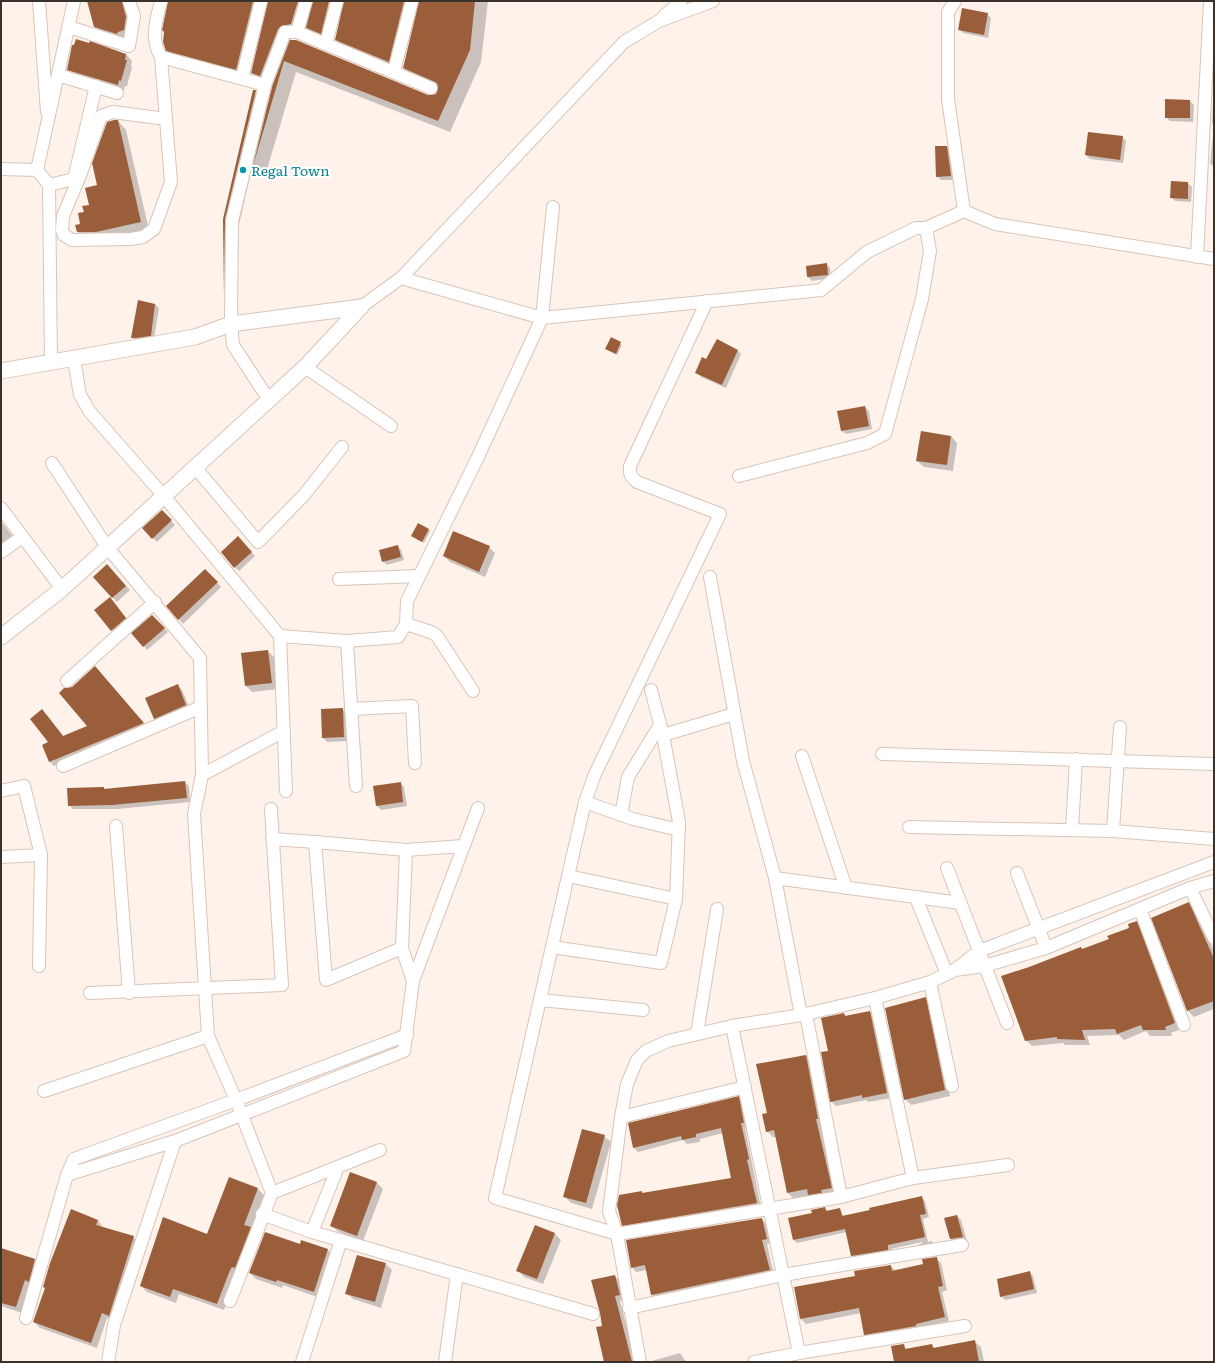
<svg xmlns="http://www.w3.org/2000/svg" width="1215" height="1363" font-family="Literata,serif">
<style>
.shadow{fill:#0003;fill-rule:evenodd}
.building{fill:#9a5f3a}
.lines{fill:none;stroke-linecap:round;stroke-linejoin:round}
.minor-casing{stroke:#d8c5b9;stroke-width:14}
.tertiary-casing{stroke:#d8c5b9;stroke-width:17}
.minor{stroke:#fff;stroke-width:12}
.tertiary{stroke:#fff;stroke-width:15}
.culture-dot{fill:#0f9aa8;stroke:#fff;stroke-width:1.5}
.labels{text-anchor:middle;dominant-baseline:central;stroke-width:4;stroke-linejoin:round;paint-order:stroke}
.culture-label{font-size:14px;fill:#0d838f;stroke:#fff;text-anchor:start}
</style>
<rect width="100%" height="100%" fill="#fef2eb"/>
<g class="shadow">
<polygon points="89,1 128,1 130,36 124,38 123,40 101,33 95,26"/>
<path d="M169 1H488L481 62 450 132 296 72 265 176 253 164 237 233 236 306 225 295 224 219 255 91 269 105 273 87 264 85 252 73 268 8 265 11 248 81 179 62 167 50 164 38ZM419 7 404 68 415 79 439 89 436 95 428 96 290 40 293 37 303 36 306 26 319 39 332 45 339 19H341L336 39 348 51 400 73 416 11Z"/>
<polygon points="987,14 991,18 988,38 963,33 959,29"/>
<polygon points="126,54 132,61 131,66 132,67 127,86 125,86 124,90 75,76 68,70"/>
<polygon points="1190,101 1194,105 1193,122 1170,121 1166,117"/>
<polygon points="1213,102 1214,102 1214,126 1212,124"/>
<polygon points="118,121 126,130 149,230 86,240 78,232 98,186"/>
<polygon points="1214,126 1214,167 1210,163"/>
<polygon points="1122,137 1126,141 1123,163 1090,159 1086,155"/>
<polygon points="947,147 951,151 955,180 941,180 937,176"/>
<polygon points="1188,183 1192,187 1191,202 1175,201 1171,197"/>
<polygon points="826,264 830,268 831,278 812,281 808,277 807,267"/>
<polygon points="155,304 159,308 154,339 136,341 132,337"/>
<polygon points="612,339 622,345 617,355 608,350"/>
<polygon points="737,350 741,354 726,388 701,377 697,373 707,360"/>
<polygon points="865,407 869,411 872,429 846,434 842,431"/>
<polygon points="951,436 957,443 953,471 924,467 917,461"/>
<polygon points="162,511 175,525 157,542 143,528"/>
<polygon points="1,521 15,539 1,549"/>
<polygon points="418,524 430,531 424,543 414,537"/>
<polygon points="242,542 255,556 239,571 235,567"/>
<polygon points="397,546 401,550 404,560 387,565 383,561"/>
<polygon points="489,547 495,553 485,577 450,562 444,556"/>
<polygon points="111,569 130,590 117,602 95,577"/>
<polygon points="205,570 221,587 183,624 167,606"/>
<polygon points="114,603 129,622 116,634 96,610"/>
<polygon points="152,616 168,632 147,650 144,646"/>
<polygon points="268,651 274,657 278,689 252,692 246,686"/>
<polygon points="95,667 147,728 54,766 50,762 43,745 50,743 47,715 64,737 88,726"/>
<polygon points="178,686 182,690 190,709 158,722 154,719"/>
<polygon points="342,709 346,713 348,741 327,742 323,738"/>
<polygon points="185,782 189,786 190,802 117,809 73,809 69,805 104,788 106,790"/>
<polygon points="400,783 404,787 407,806 381,810 377,806"/>
<polygon points="1188,904 1195,910 1214,951 1214,1009 1194,1017 1188,1011"/>
<polygon points="1136,922 1142,928 1181,1029 1171,1033 1172,1036 1150,1036 1146,1031 1124,1040 1119,1035 1087,1036 1090,1045 1065,1045 1063,1043 1032,1046 1026,1040 1083,950 1110,940 1131,929"/>
<polygon points="925,998 931,1004 950,1096 911,1105 905,1099"/>
<polygon points="870,1012 875,1017 892,1098 868,1102 866,1100 836,1106 831,1101 829,1051 844,1014 846,1016"/>
<polygon points="806,1056 812,1062 837,1194 815,1201 810,1196 794,1199 788,1193 777,1137 773,1137 767,1131 769,1114"/>
<polygon points="738,1097 743,1102 748,1127 745,1128 761,1208 628,1230 623,1225 642,1192 644,1194 732,1179 723,1133 700,1139 700,1142 687,1144 683,1140 638,1152 634,1148"/>
<polygon points="604,1136 611,1142 592,1209 571,1203 565,1197"/>
<polygon points="351,1173 377,1183 383,1189 363,1241 337,1231 331,1225"/>
<polygon points="258,1189 264,1195 251,1228 256,1234 224,1310 179,1294 176,1303 147,1292 141,1286 208,1235"/>
<polygon points="921,1197 925,1201 929,1217 923,1219 928,1242 932,1241 934,1244 920,1246 919,1244 923,1243 922,1242 891,1249 891,1253 855,1259 852,1256 847,1232 797,1243 794,1240 813,1214 825,1208 828,1211 840,1209 844,1217"/>
<polygon points="957,1216 961,1220 967,1241 955,1243 951,1239 946,1219"/>
<polygon points="762,1219 766,1224 771,1243 767,1244 774,1275 657,1299 652,1295 647,1270 636,1272 632,1267"/>
<polygon points="98,1220 103,1228 133,1237 139,1243 115,1321 107,1318 97,1348 40,1328 34,1322 46,1289"/>
<polygon points="555,1234 561,1240 543,1284 524,1277 518,1270"/>
<polygon points="302,1242 328,1250 334,1257 320,1298 283,1285 282,1288 256,1279 250,1273 300,1246"/>
<polygon points="1,1249 35,1259 41,1266 22,1313 1,1306"/>
<polygon points="936,1258 941,1263 947,1290 942,1292 949,1321 869,1339 865,1334 861,1313 806,1324 801,1319 795,1288 856,1277 890,1266 895,1270 924,1265"/>
<polygon points="386,1264 392,1270 381,1308 353,1299 347,1293"/>
<polygon points="1029,1272 1033,1276 1037,1293 1005,1300 1001,1296"/>
<polygon points="615,1276 620,1281 624,1300 620,1301 636,1362 605,1362 603,1326"/>
<polygon points="974,1341 981,1347 984,1362 895,1362 903,1345 908,1350 932,1345 935,1349"/>
<polygon points="680,1353 686,1362 648,1362"/>
</g>
<g class="building">
<polygon points="87,1 122,1 126,17 124,30 118,32 117,34 94,27"/>
<polygon points="168,1 253,1 236,70 166,51 163,42 164,32 162,30"/>
<polygon points="268,1 298,1 291,24 281,26 278,29 260,76 251,73"/>
<polygon points="313,1 329,1 321,34 306,28"/>
<polygon points="344,1 404,1 389,62 335,40"/>
<polygon points="419,1 475,1 470,50 438,121 284,61 253,166 272,87 290,40 296,40 428,95 436,94 438,87 437,83 403,68"/>
<polygon points="962,8 988,13 984,35 958,30"/>
<polygon points="76,39 89,43 90,41 126,54 125,60 127,60 121,81 119,80 118,85 67,70 72,45 74,45"/>
<polygon points="253,90 256,90 225,219 224,296 223,219"/>
<polygon points="1165,99 1190,100 1190,118 1165,118"/>
<polygon points="114,120 118,120 141,222 96,232 77,232 75,225 80,224 78,213 84,212 82,206 89,205 85,188 97,185 92,163 107,122"/>
<polygon points="1088,132 1123,136 1120,160 1085,155"/>
<polygon points="935,146 947,146 951,176 936,177"/>
<polygon points="1171,181 1188,182 1188,199 1170,198"/>
<polygon points="827,263 828,275 807,277 806,266"/>
<polygon points="138,300 155,304 151,336 135,338 131,338"/>
<polygon points="611,337 621,342 616,354 605,349"/>
<polygon points="717,339 738,350 722,385 695,373 702,357 706,359"/>
<polygon points="865,406 869,426 841,431 837,411"/>
<polygon points="921,431 951,436 947,465 916,461"/>
<polygon points="162,510 172,520 152,539 142,528"/>
<polygon points="418,523 429,529 422,542 411,536"/>
<polygon points="453,531 490,546 479,572 443,556"/>
<polygon points="238,536 252,552 234,568 221,552"/>
<polygon points="398,545 401,557 382,562 379,550"/>
<polygon points="107,564 126,586 112,598 93,577"/>
<polygon points="205,569 218,582 178,620 166,606"/>
<polygon points="110,597 126,618 111,631 94,610"/>
<polygon points="152,615 165,628 143,647 131,633"/>
<polygon points="268,650 272,683 245,686 241,653"/>
<polygon points="95,666 144,723 49,762 42,745 48,742 30,719 42,709 63,736 87,726 59,693 64,688 72,687"/>
<polygon points="178,684 186,705 154,719 145,698"/>
<polygon points="343,708 344,737 322,738 321,709"/>
<polygon points="185,781 187,798 112,805 68,806 67,788 104,787 104,789"/>
<polygon points="401,782 403,802 376,806 373,786"/>
<polygon points="1189,902 1214,959 1214,1001 1187,1011 1151,918"/>
<polygon points="1137,921 1175,1023 1165,1027 1166,1030 1143,1030 1141,1025 1117,1034 1115,1029 1082,1030 1085,1040 1057,1039 1057,1037 1025,1041 1001,976 1029,967 1081,947 1082,949 1109,939 1107,936 1129,928 1128,924"/>
<polygon points="926,997 945,1090 904,1100 885,1008"/>
<polygon points="870,1011 887,1093 862,1098 862,1095 830,1102 821,1052 828,1051 821,1018 844,1013 845,1016"/>
<polygon points="806,1055 818,1119 816,1119 832,1188 821,1190 822,1193 808,1195 807,1189 787,1193 774,1130 766,1132 762,1114 767,1113 756,1064"/>
<polygon points="739,1096 744,1123 741,1123 749,1159 747,1160 757,1203 622,1226 617,1205 619,1195 642,1191 642,1193 731,1178 721,1128 696,1134 696,1137 682,1140 681,1136 633,1148 628,1123"/>
<polygon points="582,1129 605,1135 586,1203 563,1197"/>
<polygon points="350,1172 377,1182 357,1236 330,1226"/>
<polygon points="229,1177 258,1188 244,1225 251,1227 235,1268 232,1267 230,1270 217,1304 173,1289 170,1297 140,1286 163,1217 207,1234"/>
<polygon points="922,1196 926,1214 920,1215 925,1237 888,1245 888,1250 851,1256 845,1229 793,1240 788,1218 812,1213 811,1210 825,1207 826,1211 840,1208 842,1216 870,1210 869,1208"/>
<polygon points="71,1209 98,1220 96,1225 134,1236 109,1316 102,1313 91,1343 33,1322 45,1288 43,1287 50,1263"/>
<polygon points="957,1215 963,1237 950,1239 944,1218"/>
<polygon points="762,1218 767,1239 762,1240 770,1270 651,1295 645,1265 631,1268 626,1240"/>
<polygon points="535,1225 555,1233 537,1279 516,1271"/>
<polygon points="265,1232 300,1244 301,1240 328,1249 314,1292 277,1280 276,1282 249,1273"/>
<polygon points="1,1248 35,1259 29,1282 25,1280 16,1307 1,1303"/>
<polygon points="357,1255 386,1263 375,1302 345,1294"/>
<polygon points="937,1257 943,1286 938,1287 945,1317 916,1324 916,1326 864,1335 859,1308 800,1319 794,1287 855,1276 854,1271 891,1265 892,1271 923,1264 922,1259"/>
<polygon points="1030,1271 1034,1289 1000,1297 997,1279"/>
<polygon points="615,1275 620,1295 615,1296 632,1362 604,1362 596,1327 602,1326 600,1313 591,1280"/>
<polygon points="975,1340 979,1362 894,1362 891,1346 904,1344 905,1349 932,1344 933,1348"/>
</g>
<g class="lines">
<g class="minor-casing">
<g id="minor">
<polyline points="39,1 47,112"/>
<path d="M161 1C156 21 150 39 161 57L265 85"/>
<polyline points="955,1 948,12 948,99 964,211"/>
<polyline points="663,17 681,1"/>
<polyline points="69,27 129,46 134,16 129,1"/>
<polyline points="297,32 431,88"/>
<polyline points="326,44 337,1"/>
<polyline points="161,57 171,182 154,229 143,237 131,239 72,240 64,235 62,230 63,216 81,173 101,116 113,112 166,119"/>
<polyline points="394,71 412,1"/>
<polyline points="58,75 117,93"/>
<polyline points="242,78 261,1"/>
<polyline points="1,169 37,170 49,185 51,363"/>
<polyline points="37,170 74,1"/>
<polyline points="49,185 74,179 96,86"/>
<polyline points="1197,257 1210,1"/>
<polyline points="401,278 542,318 821,290 867,252 916,228 926,228 964,211 995,224 1214,259"/>
<path d="M707 301 630 466C629 474 631 477 637 482L720 514 595 774 585 802 568 876 495 1198 617 1234 841 1197 913 1178 875 998"/>
<polyline points="361,307 401,278 624,42 659,21 713,1"/>
<polyline points="74,359 80,395 90,412 163,495 280,636 347,641 398,637 406,624 407,601 477,459 542,318 553,207"/>
<polyline points="305,367 391,426"/>
<polyline points="269,400 233,345 231,324 232,221 265,85 285,32 297,32 306,1"/>
<polyline points="52,463 107,547 200,658 202,775 194,814 208,1036 236,1100 272,1193 230,1301"/>
<polyline points="194,466 258,542 304,495 342,447"/>
<polyline points="739,476 867,443 885,434 922,299 930,251 926,228"/>
<polyline points="1,508 62,589"/>
<polyline points="1,552 22,537"/>
<polyline points="710,577 743,761 775,878 801,1015"/>
<polyline points="339,579 419,576"/>
<polyline points="406,624 431,632 437,636 473,691"/>
<polyline points="280,636 286,791"/>
<polyline points="347,641 356,786"/>
<polyline points="67,681 155,602"/>
<polyline points="651,690 663,735 679,822 676,899"/>
<polyline points="351,709 412,706 415,763"/>
<polyline points="663,735 734,714"/>
<polyline points="882,754 1214,764"/>
<polyline points="802,756 846,888"/>
<polyline points="63,766 201,707"/>
<polyline points="202,775 284,731"/>
<polyline points="1,791 24,786 41,855 39,966"/>
<polyline points="585,802 633,819 679,830"/>
<polyline points="621,815 628,777 660,725"/>
<polyline points="116,826 129,993"/>
<polyline points="909,827 1113,831 1214,839"/>
<polyline points="1072,830 1076,759"/>
<polyline points="1113,831 1120,727"/>
<polyline points="272,839 315,842"/>
<polyline points="406,850 402,948 413,981"/>
<polyline points="1,857 41,855"/>
<polyline points="947,868 1007,1023"/>
<polyline points="1017,873 1046,948"/>
<polyline points="775,878 960,903"/>
<polyline points="1190,888 1214,938"/>
<polyline points="916,898 947,974"/>
<polyline points="1140,909 1184,1025"/>
<polyline points="552,947 661,963 676,899 568,876"/>
<polyline points="402,948 326,980 315,842 406,850 463,846"/>
<polyline points="956,969 979,951 1214,862"/>
<polyline points="930,982 952,1086"/>
<polyline points="90,993 282,985 271,809"/>
<polyline points="540,1000 643,1010"/>
<polyline points="806,1014 841,1197"/>
<polyline points="732,1026 799,1353"/>
<polyline points="697,1034 717,909"/>
<polyline points="44,1091 208,1036"/>
<polyline points="621,1117 627,1084 637,1060 646,1051 668,1041 732,1026 801,1015 875,998 930,982 955,970 984,966 1046,948 1190,888 1214,881"/>
<polyline points="67,1175 175,1141 404,1051 413,981 478,808"/>
<polyline points="913,1178 1008,1165"/>
<polyline points="272,1193 380,1150"/>
<polyline points="262,1214 312,1232 593,1314"/>
<polyline points="312,1232 338,1167"/>
<polyline points="629,1308 783,1275 962,1245"/>
<polyline points="26,1318 67,1175 74,1159 236,1100 407,1035"/>
<polyline points="108,1362 114,1325 175,1141"/>
<polyline points="302,1362 341,1240"/>
<polyline points="445,1362 457,1274"/>
<polyline points="640,1362 617,1234 609,1211 621,1117 745,1087"/>
<polyline points="754,1362 799,1353 965,1326"/>
</g>
</g>
<g class="tertiary-casing">
<g id="tertiary">
<polyline points="1,371 195,337 231,324 361,307"/>
<polyline points="1,637 62,589 305,367 361,307"/>
</g>
</g>
<use href="#minor" class="minor"/>
<use href="#tertiary" class="tertiary"/>
</g>
<circle class="culture-dot" cx="243" cy="170" r="4"/>
<g class="labels">
<g class="culture-label">
<text x="251" y="170">Regal Town</text>
</g>
</g>
<rect width="1215" height="1363" fill="none" stroke="#38312c" stroke-width="4"/>
</svg>
